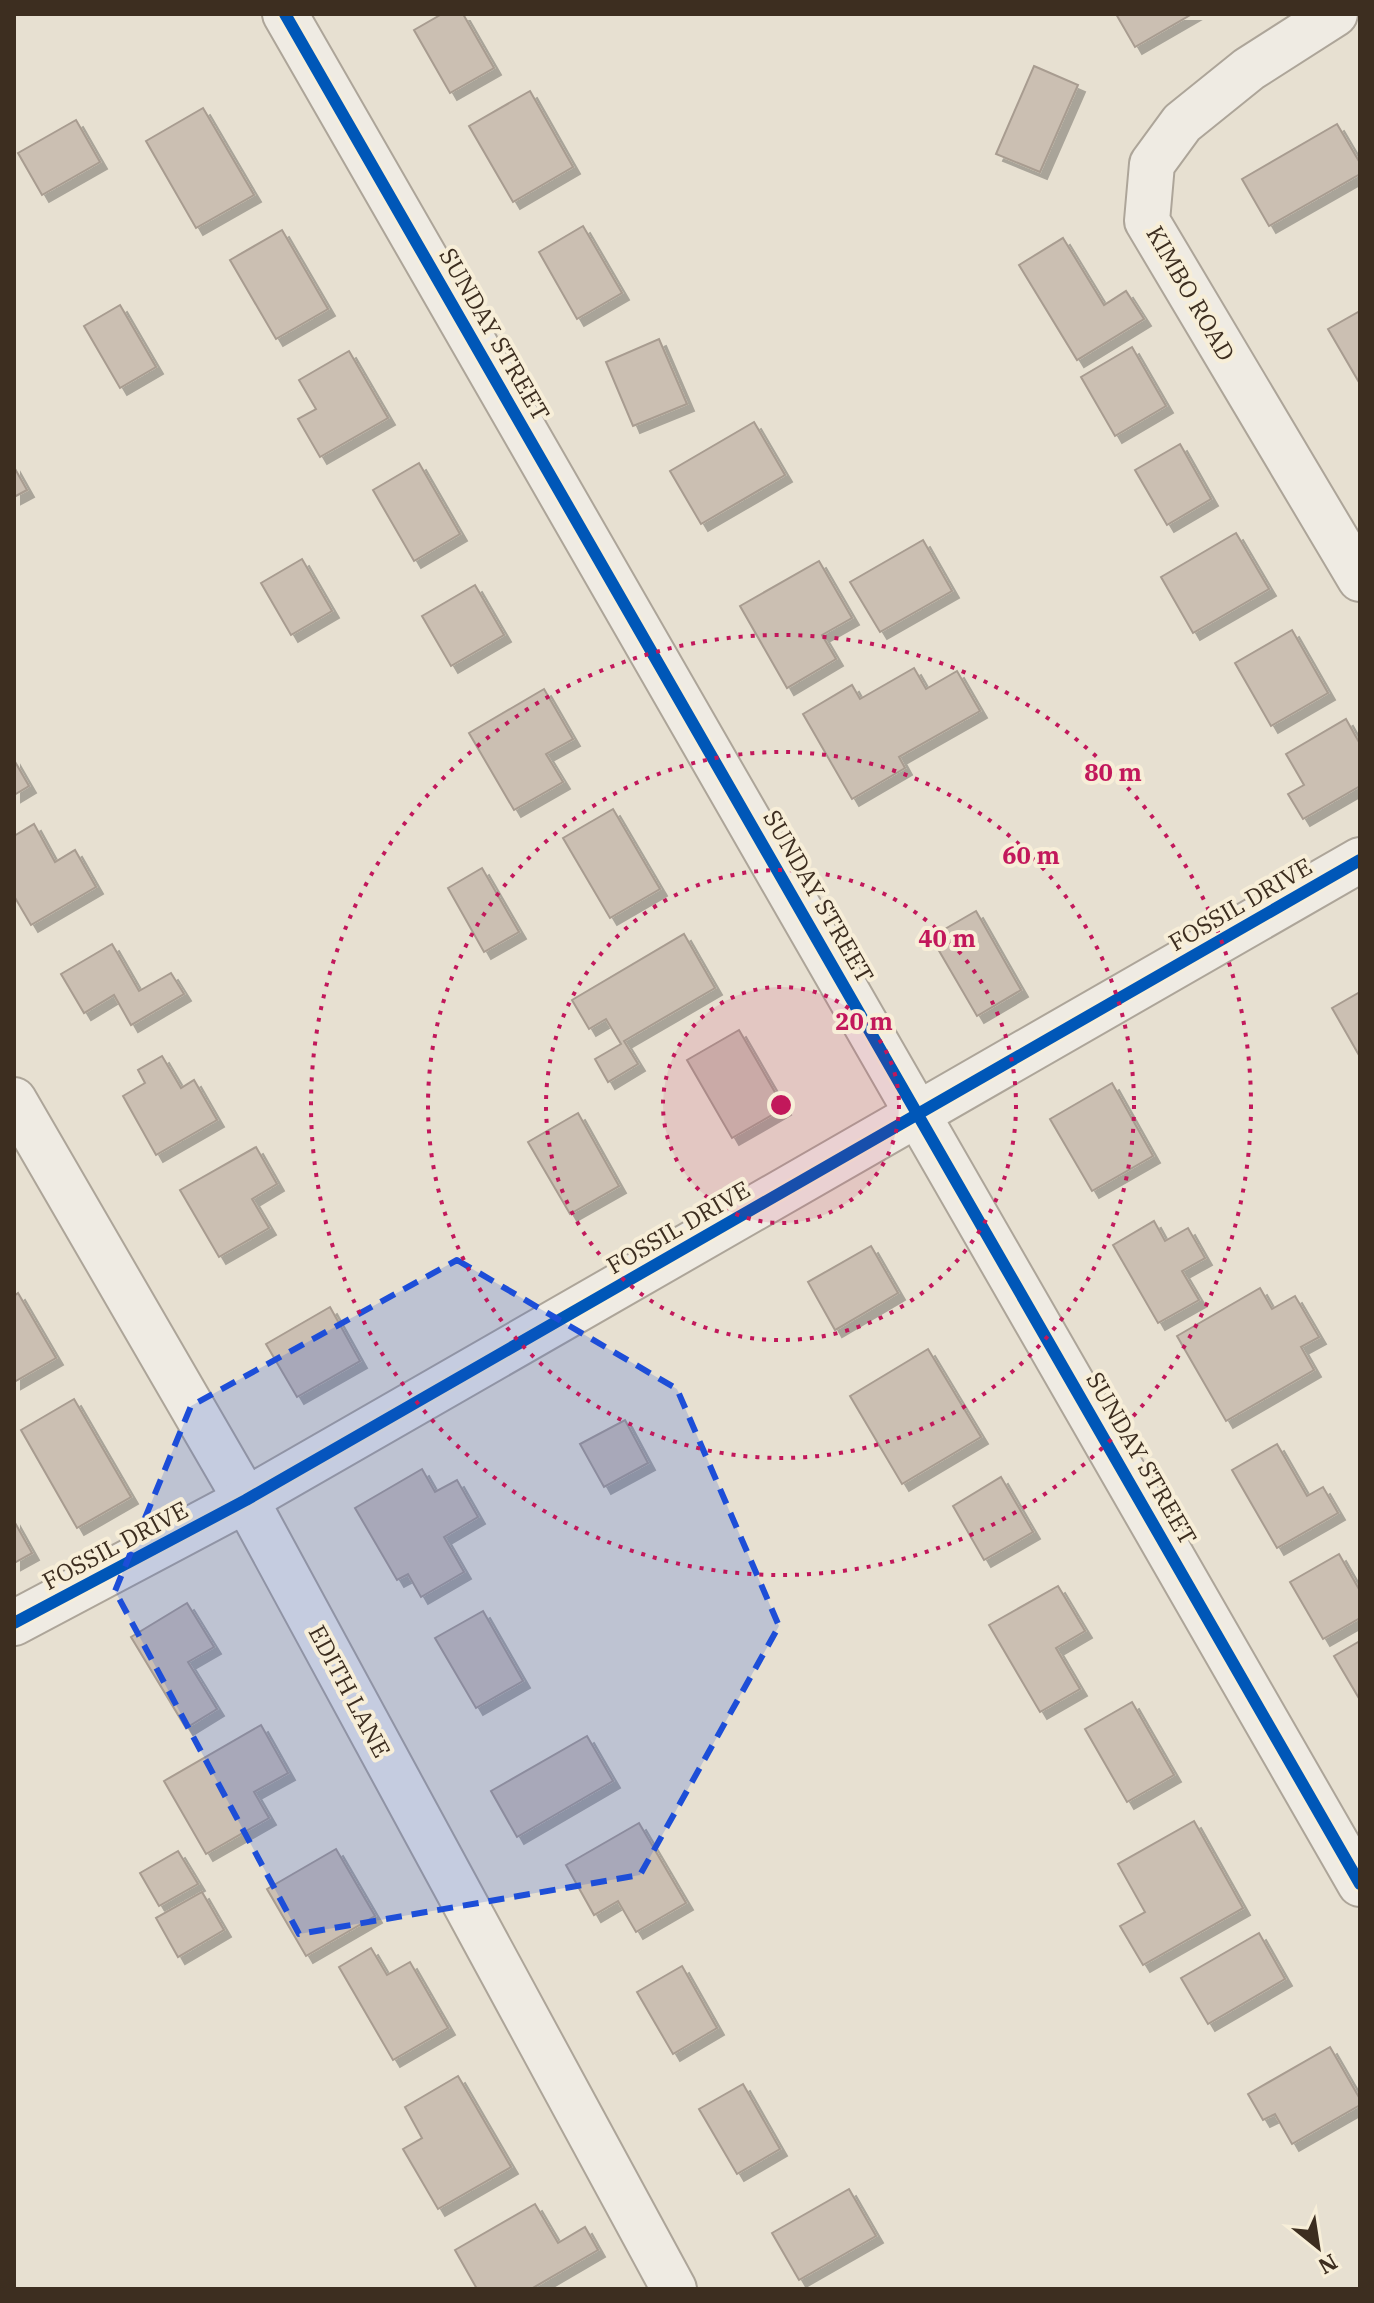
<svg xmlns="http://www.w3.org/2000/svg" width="1374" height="2303" font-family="'IBM Plex Serif',serif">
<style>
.building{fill:#cbbfb2;stroke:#a89c90;stroke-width:2;filter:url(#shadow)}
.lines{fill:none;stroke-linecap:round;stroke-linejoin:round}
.minor-casing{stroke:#ada599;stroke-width:48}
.minor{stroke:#efebe3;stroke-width:44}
.cycleway-casing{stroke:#f7eed8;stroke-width:17}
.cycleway{stroke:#0057b8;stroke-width:12}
.marked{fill:#1d4ed8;fill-opacity:0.2;stroke:#1d4ed8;stroke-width:6;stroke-dasharray:16 10;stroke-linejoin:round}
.ring{fill:none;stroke:#c2185b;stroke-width:4;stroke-dasharray:4 8}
.labels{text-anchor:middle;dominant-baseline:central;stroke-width:8;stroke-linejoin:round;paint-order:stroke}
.street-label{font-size:24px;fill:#3d2e20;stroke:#f7eed8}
.centre{fill:#c2185b;stroke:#f7eed8;stroke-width:4}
.ring-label{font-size:24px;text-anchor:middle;font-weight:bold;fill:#c2185b;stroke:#f7eed8;stroke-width:8;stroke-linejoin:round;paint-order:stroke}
</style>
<defs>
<filter id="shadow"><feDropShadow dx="7" dy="7" stdDeviation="0" flood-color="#0004"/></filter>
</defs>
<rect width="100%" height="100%" fill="#e7e0d1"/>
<g class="building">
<polygon points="442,14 463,14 494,68 450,93 414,30"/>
<polygon points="1116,14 1192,14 1135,47"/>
<polygon points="1034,66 1078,85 1040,172 996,154"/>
<polygon points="530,91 573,167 513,202 469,126"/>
<polygon points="203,108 254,195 196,228 146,141"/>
<polygon points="76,120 100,162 42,195 18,153"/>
<polygon points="1337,124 1360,163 1360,174 1269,226 1242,179"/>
<polygon points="583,226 622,293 577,319 539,252"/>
<polygon points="282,230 328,309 276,339 230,260"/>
<polygon points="1063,238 1104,305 1126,291 1144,319 1077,360 1019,265"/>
<polygon points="120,305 156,367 120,388 84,326"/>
<polygon points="1360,311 1360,384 1328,329"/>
<polygon points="659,339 687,404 633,426 606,362"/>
<polygon points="1132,347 1166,406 1115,436 1081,377"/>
<polygon points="349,351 388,418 320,457 298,419 316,409 299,380"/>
<polygon points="754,422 785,475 701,524 670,471"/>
<polygon points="1180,444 1211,499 1167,525 1135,470"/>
<polygon points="419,463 460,534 414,561 373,490"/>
<polygon points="14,467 27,490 14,497"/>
<polygon points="1236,533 1269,589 1193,633 1161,577"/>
<polygon points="923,540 952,591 880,632 850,582"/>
<polygon points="302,559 332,611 291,635 261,583"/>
<polygon points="819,561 852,618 822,635 836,659 787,688 740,606"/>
<polygon points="475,585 504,635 451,666 422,616"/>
<polygon points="1292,630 1328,693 1271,726 1235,663"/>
<polygon points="914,668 926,689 957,671 980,711 899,757 905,768 852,799 803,714 852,685 860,699"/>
<polygon points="544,689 573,739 546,754 563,782 514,810 469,733"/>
<polygon points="1346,719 1360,744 1360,786 1303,819 1288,794 1304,785 1286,754"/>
<polygon points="14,760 29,786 14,795"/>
<polygon points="613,809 660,889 610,918 563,838"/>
<polygon points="34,824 55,862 75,850 96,887 31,925 14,896 14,836"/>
<polygon points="482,868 519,932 484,952 448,888"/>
<polygon points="976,911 1021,990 977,1016 931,937"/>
<polygon points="684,934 715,988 624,1041 638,1064 608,1082 595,1059 621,1044 606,1019 589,1029 572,1000"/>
<polygon points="112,944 139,991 171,973 184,994 131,1025 114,995 84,1013 61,974"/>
<polygon points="1360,992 1360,1057 1332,1008"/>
<polygon points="739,1030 784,1108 732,1138 687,1060"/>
<polygon points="162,1056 181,1088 194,1080 217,1120 156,1155 123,1096 145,1083 138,1070"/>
<polygon points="1112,1083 1153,1156 1092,1191 1050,1119"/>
<polygon points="578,1113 619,1186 570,1214 528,1142"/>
<polygon points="256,1147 277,1184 252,1199 269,1228 219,1257 180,1190"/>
<polygon points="1154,1221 1165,1241 1188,1228 1205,1258 1182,1271 1199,1300 1158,1323 1113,1245"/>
<polygon points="871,1246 898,1293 835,1330 808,1282"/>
<polygon points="1260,1288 1272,1309 1295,1296 1319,1337 1301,1347 1314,1370 1226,1421 1177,1336"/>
<polygon points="18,1293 56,1358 14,1382 14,1296"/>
<polygon points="330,1307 360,1361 297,1397 266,1344"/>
<polygon points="928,1349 981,1437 902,1484 850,1396"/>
<polygon points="74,1399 131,1497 77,1528 21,1430"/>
<polygon points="625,1420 648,1463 604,1487 580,1444"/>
<polygon points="1277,1444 1307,1496 1323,1487 1338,1513 1277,1548 1232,1470"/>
<polygon points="422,1469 435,1492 457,1480 478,1517 444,1537 464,1572 421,1597 408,1574 397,1580 355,1508"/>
<polygon points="1001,1477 1033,1532 984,1560 953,1506"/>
<polygon points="14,1521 32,1553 14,1563"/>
<polygon points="1339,1554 1360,1591 1360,1618 1323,1639 1290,1582"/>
<polygon points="1058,1586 1085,1631 1056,1648 1080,1689 1040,1712 989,1625"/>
<polygon points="187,1603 214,1647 188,1662 217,1709 186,1728 131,1637"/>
<polygon points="483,1611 523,1681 476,1708 435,1638"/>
<polygon points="1360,1641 1360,1700 1334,1656"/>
<polygon points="1132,1702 1174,1775 1127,1802 1085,1729"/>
<polygon points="261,1725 288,1773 254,1792 269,1818 206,1854 164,1781"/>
<polygon points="587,1736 613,1781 517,1837 491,1791"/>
<polygon points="1194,1821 1243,1908 1143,1965 1120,1926 1145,1912 1118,1864"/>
<polygon points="639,1823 686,1903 636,1932 618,1901 594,1915 566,1865"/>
<polygon points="336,1849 375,1916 306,1956 267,1889"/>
<polygon points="178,1851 198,1884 159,1906 140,1873"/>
<polygon points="202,1892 224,1930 178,1957 156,1918"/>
<polygon points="1259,1933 1285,1979 1208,2024 1181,1978"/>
<polygon points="371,1948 387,1975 410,1962 448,2028 393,2060 339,1967"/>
<polygon points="682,1966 717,2028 673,2054 637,1992"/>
<polygon points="1330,2047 1360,2099 1360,2105 1292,2144 1275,2114 1263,2120 1248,2094"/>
<polygon points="458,2076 511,2167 438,2209 403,2149 422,2138 405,2107"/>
<polygon points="743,2084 780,2149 737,2174 699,2109"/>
<polygon points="849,2189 876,2236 799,2280 772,2233"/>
<polygon points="535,2204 558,2243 585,2227 598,2250 531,2289 477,2289 455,2250"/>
</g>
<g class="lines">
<g class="minor-casing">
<g id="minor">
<polyline points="285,14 1360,1884"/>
<polyline points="1335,14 1249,69 1182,123 1152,164 1147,221 1360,579"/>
<polyline points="14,1100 246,1500 674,2289"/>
<polyline points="14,1623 246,1500 1360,860"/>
</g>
</g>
<use href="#minor" class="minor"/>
<g class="cycleway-casing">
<g id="cycleway">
<polyline points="285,14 1360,1884"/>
<polyline points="14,1623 246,1500 1360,860"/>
</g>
</g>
<use href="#cycleway" class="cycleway"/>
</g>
<path class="marked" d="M457 1260 677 1389 779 1626 640 1875 299 1934 115 1591 191 1406Z"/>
<circle cx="781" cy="1105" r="118" fill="#c2185b" fill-opacity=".12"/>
<g class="ring">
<circle cx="781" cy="1105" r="118"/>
<circle cx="781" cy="1105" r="235"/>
<circle cx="781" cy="1105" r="353"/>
<circle cx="781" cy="1105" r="470"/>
</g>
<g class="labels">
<g class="street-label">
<text transform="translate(1191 293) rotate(60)">KIMBO ROAD</text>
<text transform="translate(495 334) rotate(60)">SUNDAY STREET</text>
<text transform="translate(819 896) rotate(60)">SUNDAY STREET</text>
<text transform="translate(1240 904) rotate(-30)">FOSSIL DRIVE</text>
<text transform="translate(678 1227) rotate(-30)">FOSSIL DRIVE</text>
<text transform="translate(1142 1458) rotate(60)">SUNDAY STREET</text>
<text transform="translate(115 1545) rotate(-28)">FOSSIL DRIVE</text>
<text transform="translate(350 1691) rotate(62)">EDITH LANE</text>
</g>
</g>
<circle cx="781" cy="1105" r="12" class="centre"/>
<g class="ring-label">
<text x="1113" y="781">80 m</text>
<text x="1031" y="864">60 m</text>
<text x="947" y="947">40 m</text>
<text x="864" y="1030">20 m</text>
</g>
<rect width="1374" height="2303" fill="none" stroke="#3d2e20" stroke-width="32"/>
<g transform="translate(1318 2247) rotate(150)" stroke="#f7eed8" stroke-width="6" paint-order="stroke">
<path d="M0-6L14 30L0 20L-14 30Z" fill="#3d2e20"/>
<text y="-12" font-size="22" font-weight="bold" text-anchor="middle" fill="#3d2e20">N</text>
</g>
</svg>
